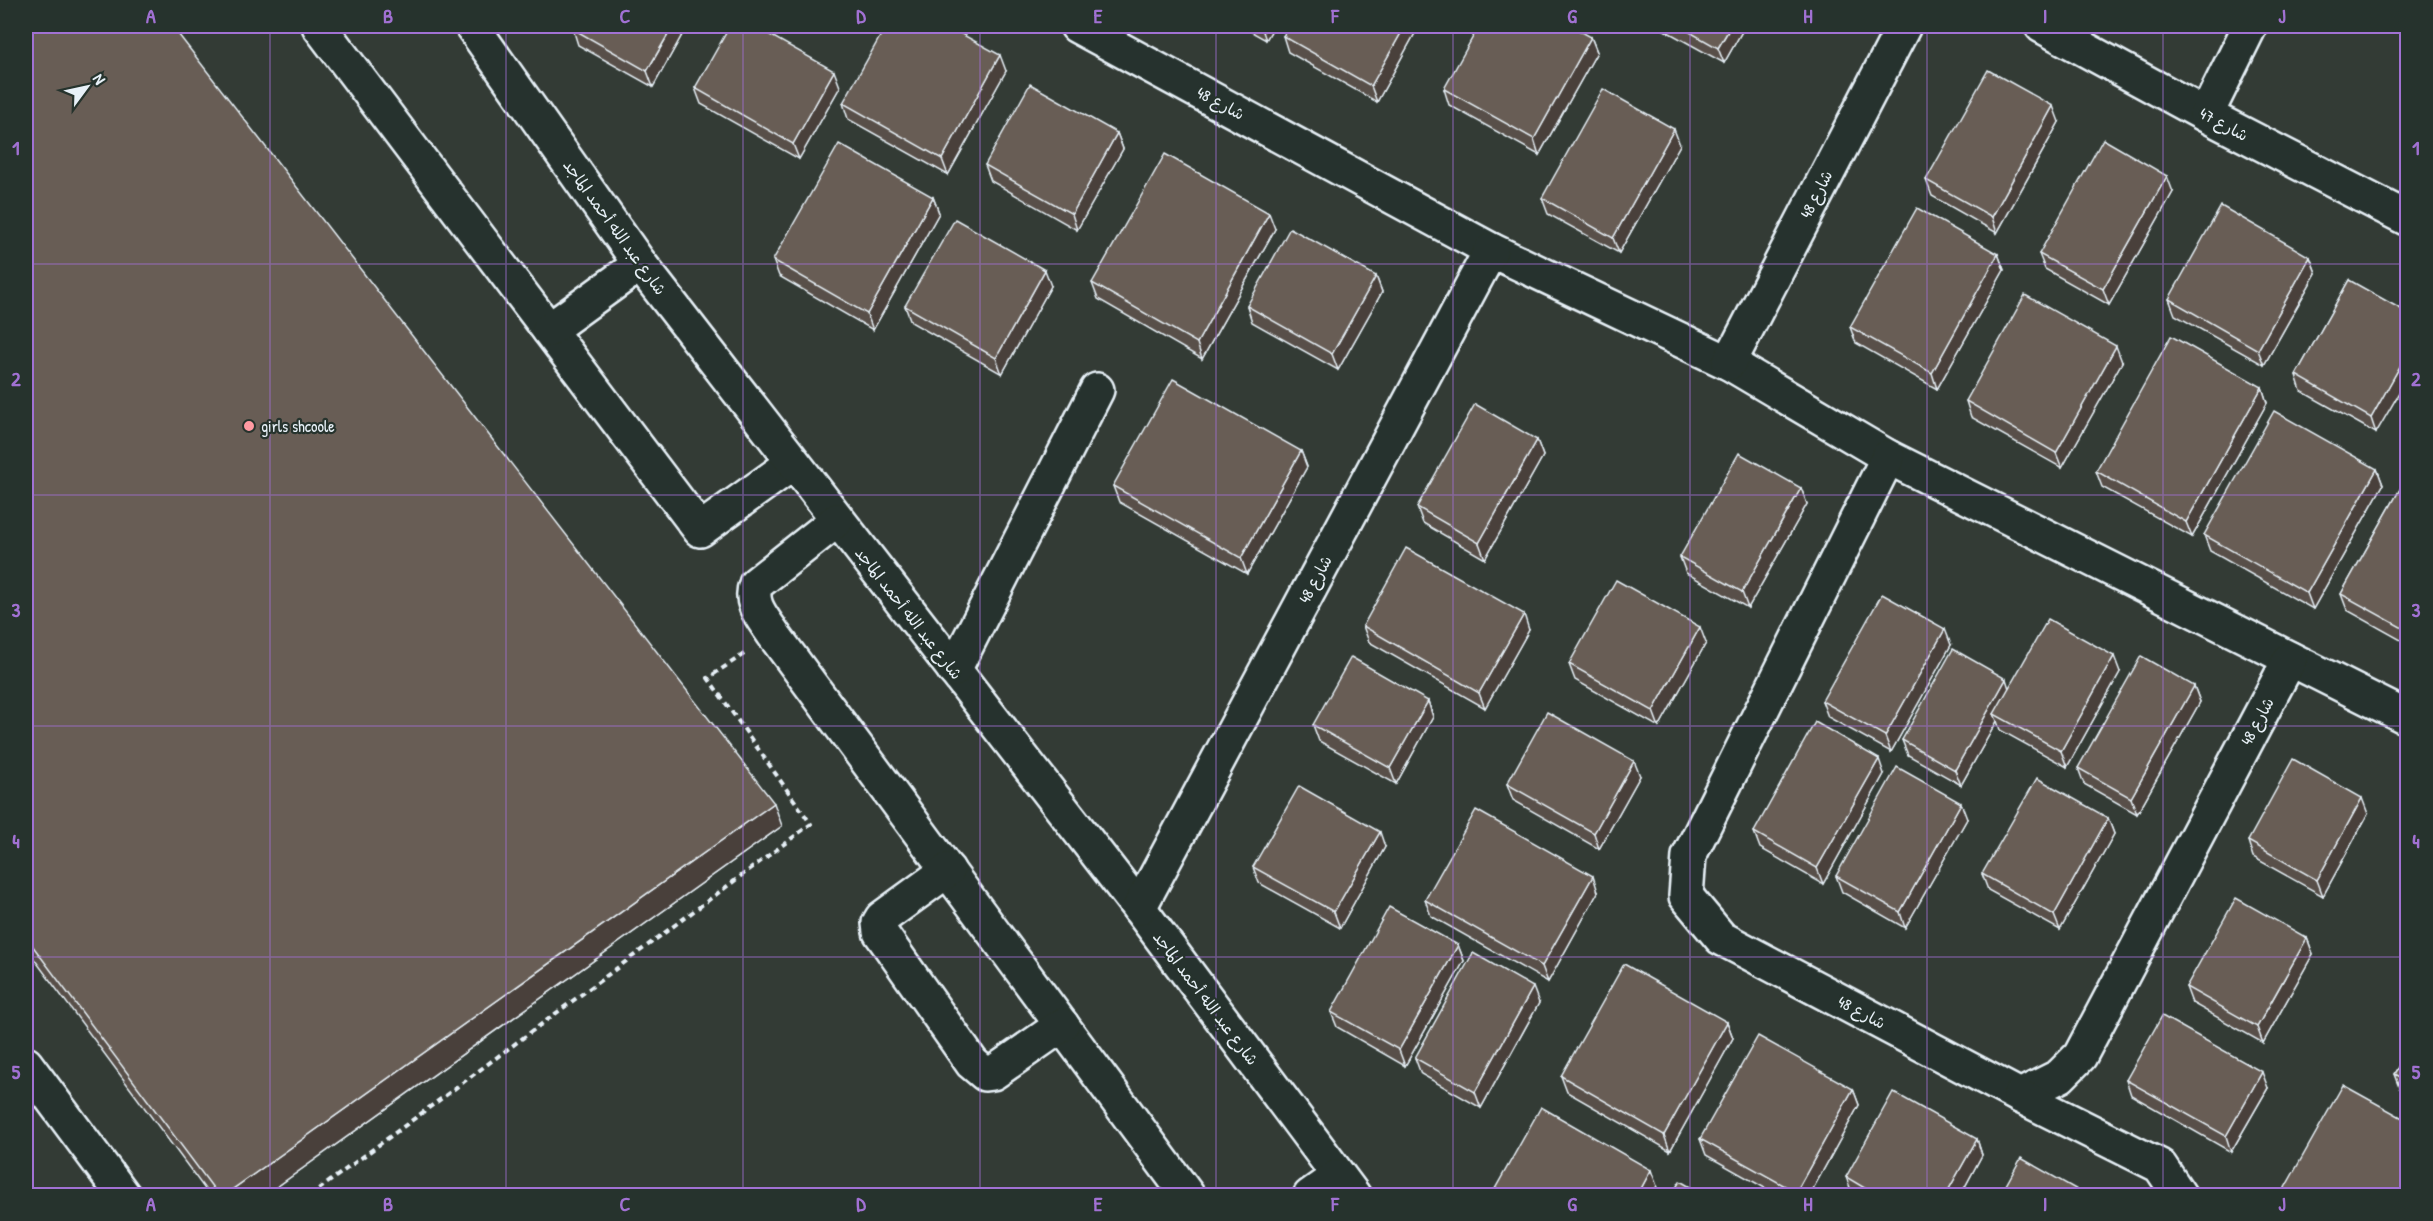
<svg xmlns="http://www.w3.org/2000/svg" width="2433" height="1221" font-family="'Patrick Hand','Playpen Sans Arabic',sans-serif">
<style>
.lines{fill:none;stroke-linecap:round;stroke-linejoin:round}
.minor-casing{stroke:#e8f1f8;stroke-width:38}
.major-casing{stroke:#e8f1f8;stroke-width:38}
.path{stroke:#e8f1f8;stroke-width:4;stroke-dasharray:6 4.5;stroke-linecap:butt}
.minor{stroke:#26332d;stroke-width:33}
.major{stroke:#26332d;stroke-width:33}
.wall{fill:#595048;stroke:#e8f1f8;stroke-width:1.5}
.shaded-wall{fill:#49413b;stroke:#e8f1f8;stroke-width:1.5}
.building{fill:#685d54;stroke:#e8f1f8;stroke-width:1.5}
.grid{fill:none;stroke:#a171d3;stroke-width:1.5;stroke-opacity:0.55}
.poi-dot{fill:#ff9aa2;stroke:#26332d;stroke-width:2}
.labels{text-anchor:middle;dominant-baseline:central;stroke-width:4.5;stroke-linejoin:round;paint-order:stroke}
.street-label{font-size:16px;fill:#e8f1f8;stroke:#26332d}
.poi-label{font-size:16px;fill:#e8f1f8;stroke:#26332d;text-anchor:start}
.neatline{fill:none;stroke:#a171d3;stroke-width:2}
.grid-label{font-size:20px;text-anchor:middle;font-weight:bold;fill:#a171d3}
</style>
<rect width="100%" height="100%" fill="#333b35"/>
<filter id="ink" filterUnits="userSpaceOnUse"><feTurbulence type="fractalNoise" baseFrequency=".0167" numOctaves="2"/><feDisplacementMap in="SourceGraphic" scale="12" xChannelSelector="R" yChannelSelector="G"/><feConvolveMatrix kernelMatrix="1 2 1 2 8 2 1 2 1" color-interpolation-filters="sRGB"/></filter>
<g filter="url(#ink)">
<g class="lines">
<g class="minor-casing">
<g id="minor">
<polyline points="319,26 700,530 793,463"/>
<polyline points="472,26 640,264 1139,908 1354,1196"/>
<polyline points="1077,26 1491,250 1729,363 1888,457 2408,718"/>
<polyline points="2042,26 2206,115 2408,219"/>
<polyline points="2206,115 2250,26"/>
<polyline points="549,330 640,264"/>
<polyline points="1729,363 1904,26"/>
<polyline points="1888,457 1689,856 1686,896 1721,938 2020,1096 2060,1076 2080,1056 2290,659"/>
<path d="M837 520 756 584C748 604 764 619 774 635L1188 1196"/>
<polyline points="954,670 1097,390"/>
<polyline points="948,870 882,918 879,923 880,932 972,1063 985,1074 993,1073 1062,1025"/>
<polyline points="1139,908 1491,250"/>
<polyline points="2020,1096 2160,1166 2180,1196"/>
<polyline points="1310,1196 1338,1176"/>
</g>
</g>
<g class="major-casing">
<polyline id="major" points="26,1064 124,1196"/>
</g>
<polyline class="path" points="310,1196 811,824 708,678 744,654"/>
<use href="#minor" class="minor"/>
<use href="#major" class="major"/>
</g>
<g class="wall">
<polygon points="26,26 782,826 264,1196 210,1196 26,948"/>
<polygon points="687,26 653,87 578,45 573,29"/>
<polygon points="1241,26 1274,26 1266,40"/>
<polygon points="1419,26 1377,102 1288,52 1283,36"/>
<polygon points="1657,26 1745,26 1724,63"/>
<polygon points="1591,37 1597,52 1539,155 1449,105 1444,89"/>
<polygon points="1006,71 948,175 848,119 843,103"/>
<polygon points="840,87 799,159 701,104 695,88"/>
<polygon points="2059,122 1997,233 1932,196 1926,180"/>
<polygon points="1117,133 1123,149 1077,230 991,181 985,165"/>
<polygon points="1680,145 1619,253 1548,214 1542,198"/>
<polygon points="2173,192 2109,305 2045,269 2039,254"/>
<polygon points="933,197 939,213 873,330 779,276 773,260"/>
<polygon points="1275,229 1202,359 1098,299 1092,283"/>
<polygon points="1998,254 2004,270 1937,389 1856,343 1850,327"/>
<polygon points="2310,257 2316,273 2264,365 2175,315 2169,299"/>
<polygon points="1376,276 1382,292 1338,370 1252,322 1247,306"/>
<polygon points="2349,280 2376,433 2301,391 2296,375"/>
<polygon points="1051,286 1002,374 911,322 905,306"/>
<polygon points="2122,362 2062,468 1971,417 1966,401"/>
<polygon points="2262,387 2267,403 2192,537 2102,487 2096,471"/>
<polygon points="1537,440 1543,456 1485,559 1423,523 1417,507"/>
<polygon points="1301,451 1307,467 1247,574 1119,502 1113,486"/>
<polygon points="2377,469 2383,485 2313,609 2210,551 2204,535"/>
<polygon points="2408,475 2408,644 2347,610 2341,594"/>
<polygon points="1801,488 1807,504 1748,608 1686,573 1680,557"/>
<polygon points="1363,626 1529,630 1485,708 1369,642"/>
<polygon points="1706,643 1659,727 1575,680 1569,664"/>
<polygon points="1951,645 1891,752 1828,717 1822,701"/>
<polygon points="2120,672 2067,767 2000,730 1997,721 1961,785 1908,755 1902,740 2009,688"/>
<polygon points="2194,686 2200,702 2137,814 2084,784 2078,768"/>
<polygon points="1428,701 1433,717 1396,784 1319,741 1313,725"/>
<polygon points="1884,774 1823,884 1760,848 1754,832"/>
<polygon points="1640,776 1599,849 1513,800 1507,784"/>
<polygon points="2368,814 2323,896 2253,857 2248,841"/>
<polygon points="2108,818 2114,834 2060,930 1988,890 1982,874"/>
<polygon points="1967,819 1905,928 1842,892 1836,876"/>
<polygon points="1385,847 1340,928 1259,883 1253,867"/>
<polygon points="1598,892 1548,982 1431,916 1425,900"/>
<polygon points="2307,938 2313,954 2263,1043 2192,1003 2186,987"/>
<polygon points="1458,945 1464,961 1405,1066 1337,1027 1331,1012"/>
<polygon points="1539,1003 1481,1108 1421,1074 1415,1058"/>
<polygon points="1727,1022 1733,1038 1670,1151 1567,1092 1561,1076"/>
<polygon points="2408,1050 2408,1094 2400,1090 2394,1074"/>
<polygon points="2126,1080 2268,1088 2231,1152 2131,1095"/>
<polygon points="1853,1089 1859,1105 1809,1196 1779,1196 1706,1155 1700,1139"/>
<polygon points="1977,1139 1982,1155 1960,1196 1856,1196 1852,1193 1846,1177"/>
</g>
<g class="shaded-wall">
<polygon points="673,26 687,26 653,87 647,71"/>
<polygon points="1261,26 1274,26 1266,40"/>
<polygon points="1405,26 1419,26 1377,102 1371,86"/>
<polygon points="1731,26 1745,26 1724,63 1718,48"/>
<polygon points="1591,37 1597,52 1539,155 1534,139"/>
<polygon points="1000,55 1006,71 948,175 942,159"/>
<polygon points="834,71 840,87 799,159 793,144"/>
<polygon points="2053,106 2059,122 1997,233 1992,217"/>
<polygon points="1674,129 1680,145 1619,253 1613,238"/>
<polygon points="1117,133 1123,149 1077,230 1072,214"/>
<polygon points="2167,176 2173,192 2109,305 2103,289"/>
<polygon points="933,197 939,213 873,330 867,314"/>
<polygon points="1269,213 1275,229 1202,359 1197,343"/>
<polygon points="1998,254 2004,270 1937,389 1932,373"/>
<polygon points="2310,257 2316,273 2264,365 2258,350"/>
<polygon points="1045,270 1051,286 1002,374 996,358"/>
<polygon points="1376,276 1382,292 1338,370 1332,354"/>
<polygon points="2116,346 2122,362 2062,468 2056,453"/>
<polygon points="2408,352 2408,378 2376,433 2371,418"/>
<polygon points="2262,387 2267,403 2192,537 2186,522"/>
<polygon points="1537,440 1543,456 1485,559 1479,543"/>
<polygon points="1301,451 1307,467 1247,574 1241,558"/>
<polygon points="2377,469 2383,485 2313,609 2307,593"/>
<polygon points="1801,488 1807,504 1748,608 1742,592"/>
<polygon points="1524,614 1529,630 1485,708 1479,693"/>
<polygon points="1700,627 1706,643 1659,727 1653,711"/>
<polygon points="1945,629 1951,645 1891,752 1885,736"/>
<polygon points="2114,656 2120,672 2067,767 2061,751"/>
<polygon points="2006,679 2011,695 1994,714 1997,721 1961,785 1955,770"/>
<polygon points="2194,686 2200,702 2137,814 2131,798"/>
<polygon points="1428,701 1433,717 1396,784 1390,768"/>
<polygon points="1879,759 1884,774 1823,884 1817,868"/>
<polygon points="1634,761 1640,776 1599,849 1594,833"/>
<polygon points="2362,798 2368,814 2323,896 2317,880"/>
<polygon points="774,803 782,826 264,1196 223,1196"/>
<polygon points="1961,803 1967,819 1905,928 1900,912"/>
<polygon points="2108,818 2114,834 2060,930 2054,915"/>
<polygon points="1380,832 1385,847 1340,928 1334,912"/>
<polygon points="1593,876 1598,892 1548,982 1542,966"/>
<polygon points="2307,938 2313,954 2263,1043 2257,1027"/>
<polygon points="1458,945 1464,961 1405,1066 1399,1050"/>
<polygon points="1533,987 1539,1003 1481,1108 1475,1092"/>
<polygon points="1727,1022 1733,1038 1670,1151 1664,1135"/>
<polygon points="2262,1072 2268,1088 2231,1152 2226,1136"/>
<polygon points="1853,1089 1859,1105 1809,1196 1797,1196 1796,1192"/>
<polygon points="1977,1139 1982,1155 1960,1196 1945,1196"/>
<polygon points="1651,1170 1657,1186 1651,1196 1637,1196"/>
</g>
<g class="building">
<polygon points="26,26 172,26 774,803 223,1196 219,1196 26,937"/>
<polygon points="575,26 673,26 647,71 573,29"/>
<polygon points="730,26 754,26 834,71 793,144 695,88"/>
<polygon points="886,26 947,26 1000,55 942,159 843,103"/>
<polygon points="1289,26 1405,26 1371,86 1283,36"/>
<polygon points="1479,26 1571,26 1591,37 1534,139 1444,89"/>
<polygon points="1679,26 1731,26 1718,48"/>
<polygon points="1988,70 2053,106 1992,217 1926,180"/>
<polygon points="1030,84 1117,133 1072,214 985,165"/>
<polygon points="1603,89 1674,129 1613,238 1542,198"/>
<polygon points="2103,139 2167,176 2103,289 2039,254"/>
<polygon points="839,144 933,197 867,314 773,260"/>
<polygon points="1165,154 1269,213 1197,343 1092,283"/>
<polygon points="2221,206 2310,257 2258,350 2169,299"/>
<polygon points="1917,208 1998,254 1932,373 1850,327"/>
<polygon points="955,219 1045,270 996,358 905,306"/>
<polygon points="1290,228 1376,276 1332,354 1247,306"/>
<polygon points="2349,280 2408,313 2408,352 2371,418 2296,375"/>
<polygon points="2025,295 2116,346 2056,453 1966,401"/>
<polygon points="2171,336 2262,387 2186,522 2096,471"/>
<polygon points="1173,379 1301,451 1241,558 1113,486"/>
<polygon points="1475,404 1537,440 1479,543 1417,507"/>
<polygon points="2274,411 2377,469 2307,593 2204,535"/>
<polygon points="1739,453 1801,488 1742,592 1680,557"/>
<polygon points="2408,475 2408,631 2341,594"/>
<polygon points="1406,548 1524,614 1479,693 1363,626"/>
<polygon points="1616,580 1700,627 1653,711 1569,664"/>
<polygon points="1882,594 1945,629 1885,736 1822,701"/>
<polygon points="2048,619 2114,656 2061,751 1994,714"/>
<polygon points="1953,649 2006,679 1955,770 1902,740"/>
<polygon points="2141,656 2194,686 2131,798 2078,768"/>
<polygon points="1351,657 1428,701 1390,768 1313,725"/>
<polygon points="1547,712 1634,761 1594,833 1507,784"/>
<polygon points="1815,722 1879,759 1817,868 1754,832"/>
<polygon points="2293,759 2362,798 2317,880 2248,841"/>
<polygon points="1897,767 1961,803 1900,912 1836,876"/>
<polygon points="2037,778 2108,818 2054,915 1982,874"/>
<polygon points="1299,786 1380,832 1334,912 1253,867"/>
<polygon points="1476,810 1593,876 1542,966 1425,900"/>
<polygon points="2236,898 2307,938 2257,1027 2186,987"/>
<polygon points="1389,907 1458,945 1399,1050 1331,1012"/>
<polygon points="1473,953 1533,987 1475,1092 1415,1058"/>
<polygon points="1624,964 1727,1022 1664,1135 1561,1076"/>
<polygon points="2162,1016 2262,1072 2226,1136 2126,1080"/>
<polygon points="1758,1036 1853,1089 1796,1192 1700,1139"/>
<polygon points="2408,1050 2408,1082 2394,1074"/>
<polygon points="2343,1085 2408,1121 2408,1196 2287,1196 2282,1193"/>
<polygon points="1893,1092 1977,1139 1945,1196 1878,1196 1846,1177"/>
<polygon points="1541,1107 1651,1170 1637,1196 1491,1196"/>
<polygon points="2021,1158 2088,1196 2000,1196"/>
<polygon points="1680,1181 1706,1196 1671,1196"/>
</g>
</g>
<path class="grid" d="M270 26V1196M506 26V1196M743 26V1196M980 26V1196M1216 26V1196M1453 26V1196M1690 26V1196M1927 26V1196M2163 26V1196M26 264H2408M26 495H2408M26 726H2408M26 957H2408"/>
<circle class="poi-dot" cx="249" cy="426" r="6"/>
<g class="labels">
<g class="street-label">
<text transform="translate(1221 103) rotate(28)">شارع 48</text>
<text transform="translate(2224 124) rotate(28)">شارع 47</text>
<text transform="translate(1816 194) rotate(-63)">شارع 48</text>
<text transform="translate(615 227) rotate(54)">شارع عبد الله أحمد الماجد</text>
<text transform="translate(1315 579) rotate(-62)">شارع 48</text>
<text transform="translate(909 613) rotate(52)">شارع عبد الله أحمد الماجد</text>
<text transform="translate(2257 721) rotate(-62)">شارع 48</text>
<text transform="translate(1206 998) rotate(53)">شارع عبد الله أحمد الماجد</text>
<text transform="translate(1862 1012) rotate(28)">شارع 48</text>
</g>
<g class="poi-label">
<text x="261" y="426">girls shcoole</text>
</g>
</g>
<rect width="2433" height="1221" fill="none" stroke="#26332d" stroke-width="66"/>
<g transform="translate(87 87) rotate(57)" stroke="#26332d" stroke-width="4.5" paint-order="stroke">
<path d="M0-4.5L10 22L0 15L-10 22Z" fill="#e8f1f8"/>
<text y="-9" font-size="16" font-weight="bold" text-anchor="middle" fill="#e8f1f8">N</text>
</g>
<rect x="33" y="33" width="2367" height="1155" class="neatline"/>
<g class="grid-label">
<text x="151" y="23">A</text>
<text x="388" y="23">B</text>
<text x="625" y="23">C</text>
<text x="861" y="23">D</text>
<text x="1098" y="23">E</text>
<text x="1335" y="23">F</text>
<text x="1572" y="23">G</text>
<text x="1808" y="23">H</text>
<text x="2045" y="23">I</text>
<text x="2282" y="23">J</text>
<text x="16" y="155">1</text>
<text x="2416" y="155">1</text>
<text x="16" y="386">2</text>
<text x="2416" y="386">2</text>
<text x="16" y="617">3</text>
<text x="2416" y="617">3</text>
<text x="16" y="848">4</text>
<text x="2416" y="848">4</text>
<text x="16" y="1079">5</text>
<text x="2416" y="1079">5</text>
<text x="151" y="1211">A</text>
<text x="388" y="1211">B</text>
<text x="625" y="1211">C</text>
<text x="861" y="1211">D</text>
<text x="1098" y="1211">E</text>
<text x="1335" y="1211">F</text>
<text x="1572" y="1211">G</text>
<text x="1808" y="1211">H</text>
<text x="2045" y="1211">I</text>
<text x="2282" y="1211">J</text>
</g>
</svg>
